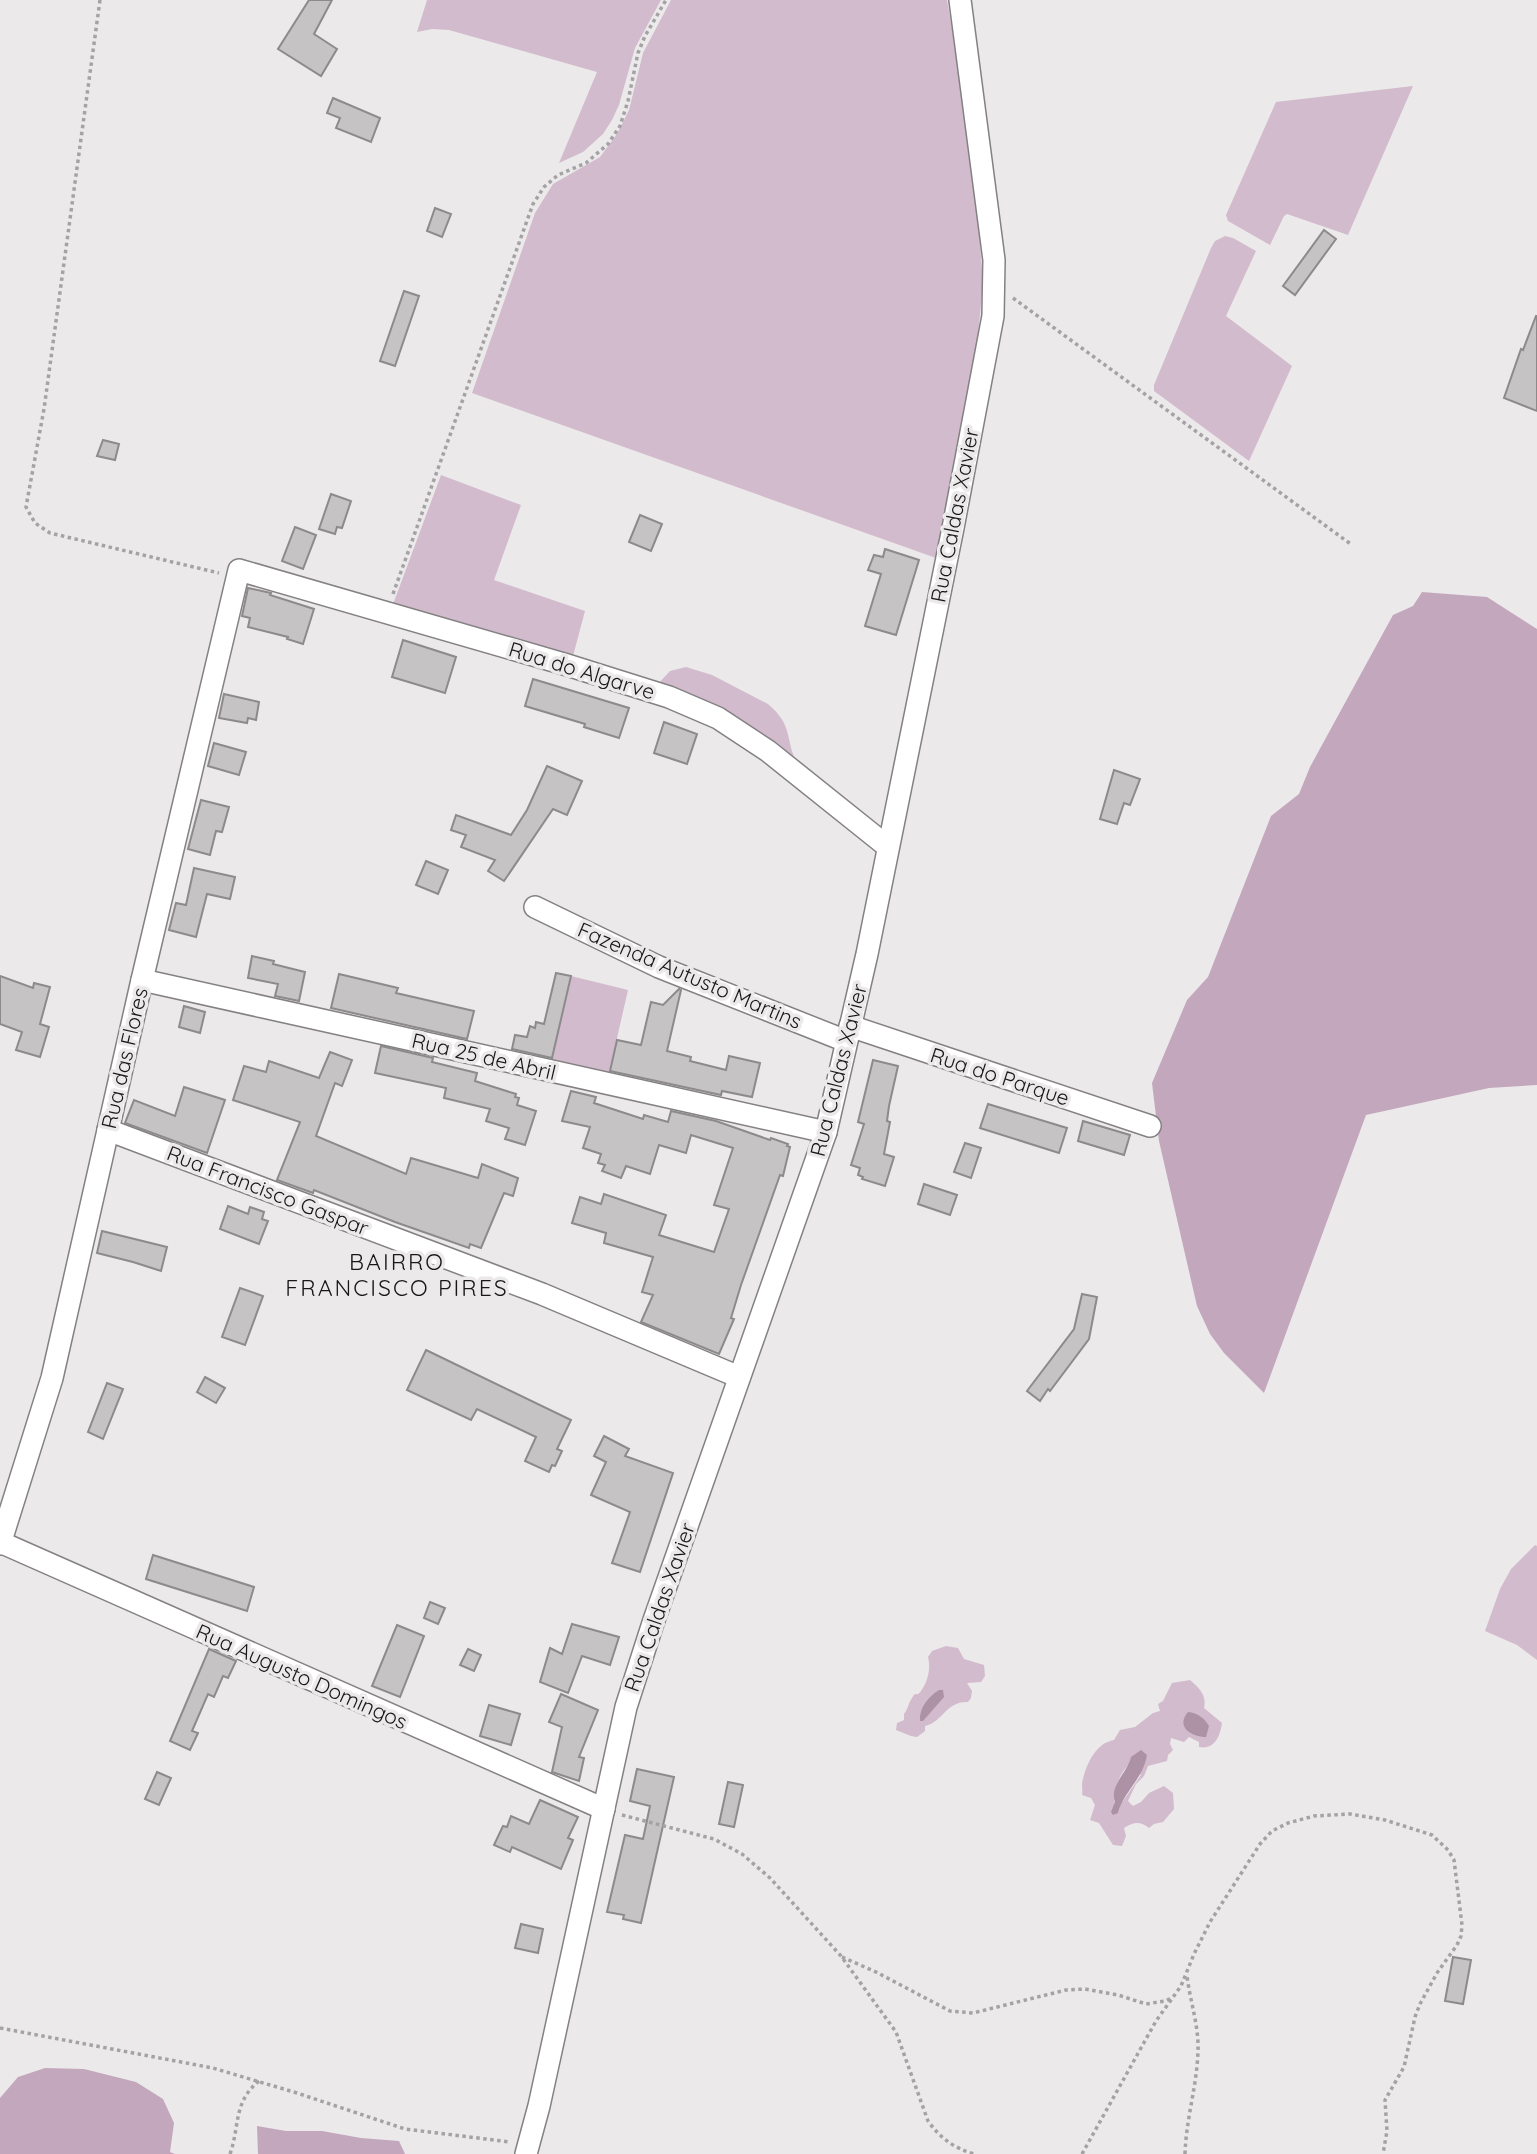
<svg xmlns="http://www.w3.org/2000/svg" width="1537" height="2154" font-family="Quicksand,sans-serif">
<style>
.green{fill:#d2bbcc;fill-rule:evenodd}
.forest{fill:#c3a7bc}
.water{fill:#ad92a6}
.building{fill:#c6c3c5;stroke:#8d8a8c;stroke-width:2}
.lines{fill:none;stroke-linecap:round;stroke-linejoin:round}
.street-casing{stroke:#848183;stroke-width:24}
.path{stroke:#a4a2a4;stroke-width:3.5;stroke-dasharray:3.5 3.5;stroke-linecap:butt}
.street{stroke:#fff;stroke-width:21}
.labels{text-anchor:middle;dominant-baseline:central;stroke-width:7;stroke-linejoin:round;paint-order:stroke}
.street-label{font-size:21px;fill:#181718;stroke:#ece9eb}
.neighbourhood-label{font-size:23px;letter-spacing:2px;fill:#181718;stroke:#ece9eb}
</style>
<rect width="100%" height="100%" fill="#ece9eb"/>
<g class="green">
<polygon points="427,0 661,0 635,48 619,105 612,120 603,134 583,152 559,163 597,72 449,30 432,29 417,32"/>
<polygon points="671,0 947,0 973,148 983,284 974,375 936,558 472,393 535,213 553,184 600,157 617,134 629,110 643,53"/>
<polygon points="1413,86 1348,235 1287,214 1284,216 1270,245 1228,221 1226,215 1276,102"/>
<polygon points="1225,236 1233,238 1256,251 1226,316 1292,366 1249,461 1154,391 1154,385 1211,248 1215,241"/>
<polygon points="441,475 521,505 494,580 585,611 573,656 392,607"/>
<path d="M686 667 712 675 768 704C795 727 784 740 798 765L658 684 670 671Z"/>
<polygon points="571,976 628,990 609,1073 551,1060"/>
<polygon points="1535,1545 1537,1546 1537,1660 1517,1645 1485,1631 1500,1589 1511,1569"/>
<path d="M946 1646 958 1648 964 1659 984 1665 985 1676 981 1682 967 1683 972 1691 971 1698 968 1702C946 1701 943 1722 925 1726V1731L917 1737 911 1736 896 1730 897 1723 904 1720V1714C908 1709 908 1704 912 1698 917 1689 915 1699 921 1691 928 1681 931 1669 928 1657L932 1651Z"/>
<path d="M1190 1680C1199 1688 1207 1695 1204 1708L1222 1723C1220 1736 1215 1750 1199 1747V1742L1189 1737 1184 1742 1171 1738 1170 1744 1173 1750 1168 1755 1167 1761 1148 1766 1144 1776 1136 1784 1128 1801 1133 1806 1141 1802 1149 1793 1164 1786 1173 1793 1174 1809 1163 1822 1154 1824 1149 1828C1140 1821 1134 1822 1124 1828L1126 1836 1122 1846 1113 1845 1099 1823 1090 1820 1095 1805 1091 1798 1082 1795C1083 1790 1081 1784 1083 1779 1087 1763 1096 1743 1114 1740L1120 1730 1135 1727 1153 1713 1160 1711 1158 1704 1163 1701 1172 1683ZM1130 1763 1141 1775 1121 1804 1118 1813C1109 1797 1118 1775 1130 1763Z"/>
</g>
<g class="forest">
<polygon points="1422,592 1487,597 1537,629 1537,1085 1489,1088 1366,1115 1264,1393 1224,1353 1210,1334 1197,1306 1159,1141 1152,1083 1187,1000 1208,977 1271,816 1299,794 1310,767 1393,615 1413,606"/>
<polygon points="45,2068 84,2069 136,2082 163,2099 174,2123 170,2152 175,2154 0,2154 0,2098 18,2077"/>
<polygon points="257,2126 286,2131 322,2131 361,2138 399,2141 405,2154 258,2154"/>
</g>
<g class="water">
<path d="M939 1690H943L944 1697 923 1721H920C919 1708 928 1697 939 1690Z"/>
<path d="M1188 1712C1198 1713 1204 1718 1209 1726L1206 1737C1192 1737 1175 1727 1188 1712Z"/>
<path d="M1141 1750 1147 1755C1143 1779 1124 1791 1118 1813L1113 1815 1111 1812 1115 1802C1109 1785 1128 1772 1131 1757Z"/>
</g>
<g class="building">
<polygon points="309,0 332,0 314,34 337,49 321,76 278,49"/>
<polygon points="333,98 380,118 371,142 336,128 340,118 327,113"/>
<polygon points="435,208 451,214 442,237 427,231"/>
<polygon points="1324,230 1336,239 1295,295 1283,286"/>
<polygon points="404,291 419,296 395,366 380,361"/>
<polygon points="1536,316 1537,316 1537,411 1504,398 1521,349 1523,350"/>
<polygon points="103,440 119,444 115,460 97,456"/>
<polygon points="331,494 351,501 342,528 337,527 335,534 319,529"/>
<polygon points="640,515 662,524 651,551 629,542"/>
<polygon points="295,527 316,535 303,569 282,561"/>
<polygon points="885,549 919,560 896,635 865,626 881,574 868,570 874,555 883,557"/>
<polygon points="248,588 271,593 270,595 314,609 303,644 287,639 288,637 248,627 250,618 242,616"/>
<polygon points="403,640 456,657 445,693 392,677"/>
<polygon points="533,679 629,708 619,738 584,727 585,724 525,706"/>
<polygon points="224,694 259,702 256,720 248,718 247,723 219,718"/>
<polygon points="664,722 697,734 687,764 654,753"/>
<polygon points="214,743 246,752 239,775 208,766"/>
<polygon points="547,766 582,781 567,815 553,809 504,881 488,871 495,860 461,847 466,835 451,830 456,815 511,835 527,810"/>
<polygon points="1114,770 1140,779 1130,805 1124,803 1117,824 1100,819"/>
<polygon points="201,800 229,807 222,832 216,831 210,855 188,849"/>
<polygon points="426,861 448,870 438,894 416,885"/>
<polygon points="194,868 235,877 230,899 207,894 196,937 169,930 176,903 186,905"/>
<polygon points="252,956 274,961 273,964 305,972 299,1001 275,996 278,984 248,978"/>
<polygon points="556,973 571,976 552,1058 512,1049 515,1035 527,1037 530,1026 535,1028 536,1022 544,1024"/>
<polygon points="339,974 398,988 396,993 474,1011 467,1039 331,1008"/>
<polygon points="0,976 33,988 34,983 50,987 40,1024 49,1027 40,1057 16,1050 22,1032 0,1024"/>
<polygon points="679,989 681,990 667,1051 691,1057 690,1061 726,1070 729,1056 760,1063 752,1097 722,1091 721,1095 610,1071 617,1040 641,1045 651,1002 663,1005"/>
<polygon points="184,1006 205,1012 200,1033 179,1027"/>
<polygon points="381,1046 433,1058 432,1062 477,1073 475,1081 516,1094 515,1097 519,1098 517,1105 536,1111 525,1145 505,1139 509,1128 486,1121 490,1109 444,1098 446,1088 375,1073"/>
<polygon points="330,1052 352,1060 342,1086 335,1083 316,1136 406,1174 411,1158 478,1178 482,1164 518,1178 513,1196 504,1193 481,1248 470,1244 469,1248 395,1222 314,1190 313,1193 277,1180 300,1122 233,1100 244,1066 266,1072 269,1061 319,1078"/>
<polygon points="873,1060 898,1066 889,1106 887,1121 890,1122 884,1154 894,1157 885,1186 862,1179 863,1177 858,1175 860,1168 851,1165 864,1124 858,1122"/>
<polygon points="184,1087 225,1100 207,1153 125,1123 134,1100 175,1116"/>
<polygon points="571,1091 596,1097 594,1103 643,1119 644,1115 668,1122 671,1111 716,1121 770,1140 771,1138 788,1144 787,1146 790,1147 783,1176 780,1175 741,1285 731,1318 734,1319 719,1354 641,1322 653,1295 642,1292 653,1257 604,1243 606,1233 572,1223 580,1197 601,1204 604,1194 666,1215 659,1235 714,1252 729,1209 714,1205 733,1148 691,1135 686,1153 659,1145 650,1174 626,1166 621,1178 602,1171 605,1165 598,1163 601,1154 583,1148 590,1127 562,1121"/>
<polygon points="988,1104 1067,1128 1059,1153 980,1128"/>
<polygon points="1083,1121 1130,1135 1124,1155 1078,1141"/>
<polygon points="965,1143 981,1148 971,1178 954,1172"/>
<polygon points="924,1184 957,1195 950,1215 918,1204"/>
<polygon points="228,1206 248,1214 250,1207 264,1212 262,1219 268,1221 259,1244 220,1229"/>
<polygon points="102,1231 167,1247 161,1271 133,1262 97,1253"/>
<polygon points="240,1288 263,1296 245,1345 222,1337"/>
<polygon points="1082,1294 1097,1297 1089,1339 1050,1391 1048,1389 1040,1401 1027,1391 1074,1329"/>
<polygon points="426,1350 571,1420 557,1449 562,1451 555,1466 552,1465 549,1472 525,1461 536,1437 477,1409 471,1420 407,1390"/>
<polygon points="205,1377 225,1388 216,1403 197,1392"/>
<polygon points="107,1383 123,1389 103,1439 88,1432"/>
<polygon points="604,1436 629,1449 625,1456 673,1473 640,1572 612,1563 630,1512 591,1495 606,1462 594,1456"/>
<polygon points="153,1555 254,1587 247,1611 146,1579"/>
<polygon points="430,1602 445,1608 438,1624 424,1618"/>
<polygon points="572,1624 619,1637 610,1665 582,1656 568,1693 540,1682 550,1648 562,1654"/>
<polygon points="397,1625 424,1636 400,1697 372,1686"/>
<polygon points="209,1649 236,1661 228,1678 223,1676 214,1697 208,1694 192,1731 198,1733 190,1750 170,1741"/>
<polygon points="468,1649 481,1655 474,1671 460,1665"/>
<polygon points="561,1694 598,1710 579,1757 584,1758 579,1781 552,1772 562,1727 549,1722"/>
<polygon points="489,1705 520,1714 511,1745 480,1736"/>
<polygon points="637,1769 674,1777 641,1923 623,1919 624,1915 607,1912 625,1835 643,1839 650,1806 630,1801"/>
<polygon points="157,1772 171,1778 159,1805 145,1799"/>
<polygon points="728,1782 743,1785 734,1827 719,1824"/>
<polygon points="540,1800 578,1817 568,1838 573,1840 561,1869 512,1847 510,1852 494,1845 503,1826 507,1827 511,1816 529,1824"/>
<polygon points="521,1924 543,1929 538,1953 515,1948"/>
<polygon points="1453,1957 1471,1960 1463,2004 1445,2001"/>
</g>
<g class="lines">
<g class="street-casing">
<g id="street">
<polyline points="535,907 659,967 846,1041"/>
<polyline points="142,980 826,1132"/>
<polyline points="850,1026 1150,1126"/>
<polyline points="108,1130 542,1294 739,1377"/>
<polyline points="0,1542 604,1809"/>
<polyline points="0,1544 52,1378 142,980 239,570 564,664 669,697 718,718 768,751 888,847"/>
<polyline points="526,2154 539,2106 626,1707 654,1620 826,1132 867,954 953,528 993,316 994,260 960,0"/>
</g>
</g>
<g class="path">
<polyline points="100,0 44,409 26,507 35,523 50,533 219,573"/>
<polyline points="1013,298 1352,545"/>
<polyline points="393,594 533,204 544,187 558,175 586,163 608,144 620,126 628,101 638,53 645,36 666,0"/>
<path d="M622 1815 714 1839 742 1854 770 1878 841 1956 896 2032 928 2121C940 2138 954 2148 974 2154"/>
<polyline points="842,1957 876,1972 950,2011 973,2013 1066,1990 1085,1989 1118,1995 1146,2004 1165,2001 1172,1998"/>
<polyline points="0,2028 213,2068 297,2093 405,2129 510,2142"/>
<path d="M230 2154C240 2126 233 2102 259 2081"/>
<polyline points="1082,2154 1156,2021 1181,1986 1194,1954 1210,1922 1260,1844 1272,1831 1288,1823 1314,1816 1350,1814 1385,1820 1432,1835 1448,1850 1454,1860 1462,1925 1461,1936 1457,1945 1437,1973 1420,2004 1415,2017 1404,2067 1385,2100 1387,2131 1383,2154"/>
<path d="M1185 2154C1186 2119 1197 2086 1198 2051 1199 2026 1190 2001 1187 1976"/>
</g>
<use href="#street" class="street"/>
</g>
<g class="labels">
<g class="street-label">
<text transform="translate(954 515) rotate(-79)">Rua Caldas Xavier</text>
<text transform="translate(582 670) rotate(17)">Rua do Algarve</text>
<text transform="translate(690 975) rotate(23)">Fazenda Autusto Martins</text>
<text transform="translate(484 1056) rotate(13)">Rua 25 de Abril</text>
<text transform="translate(124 1058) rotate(-77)">Rua das Flores</text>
<text transform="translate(838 1070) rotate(-76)">Rua Caldas Xavier</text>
<text transform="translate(1000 1076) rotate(18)">Rua do Parque</text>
<text transform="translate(268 1190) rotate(21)">Rua Francisco Gaspar</text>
<text transform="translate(659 1607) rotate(-71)">Rua Caldas Xavier</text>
<text transform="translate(302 1676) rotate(24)">Rua Augusto Domingos</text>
</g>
<g class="neighbourhood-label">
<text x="397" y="1261">BAIRRO<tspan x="397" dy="26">FRANCISCO PIRES</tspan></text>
</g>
</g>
</svg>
